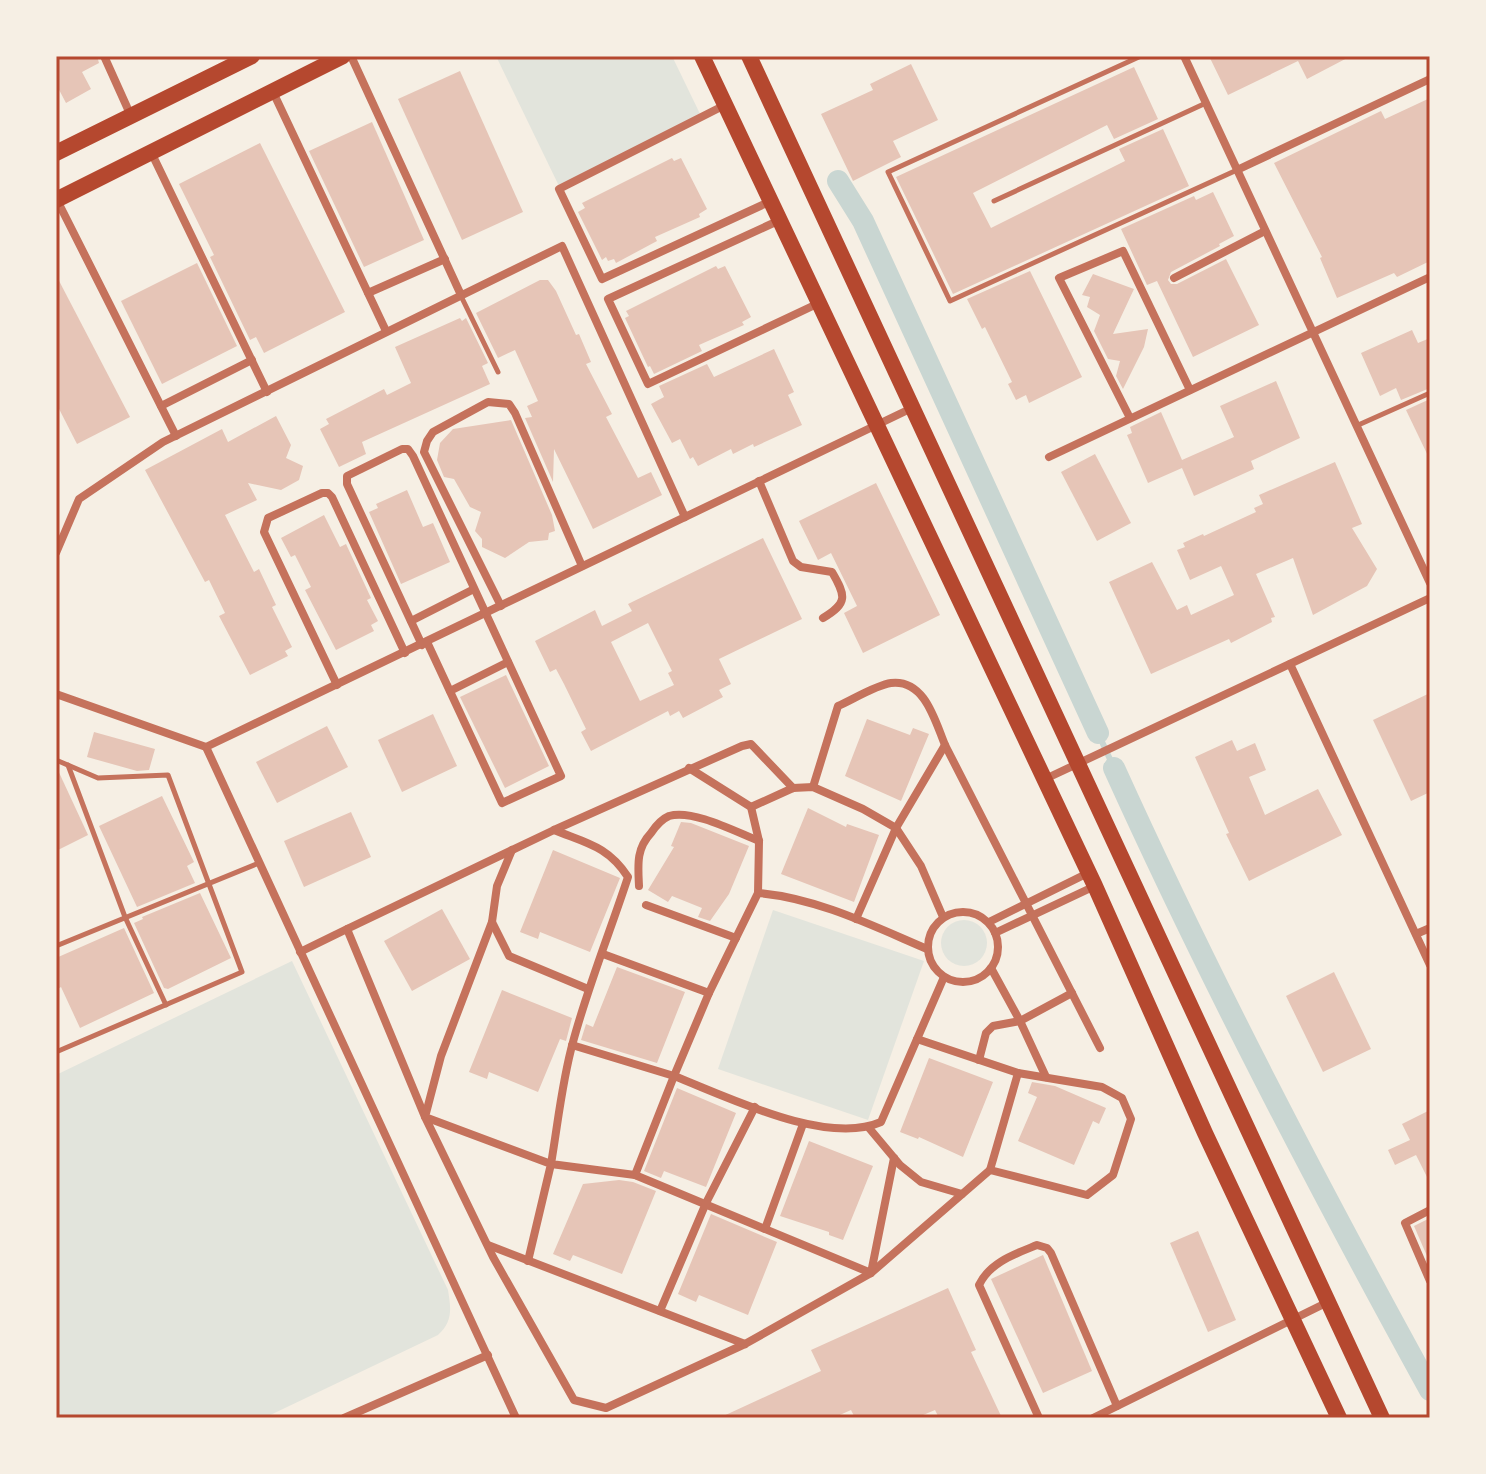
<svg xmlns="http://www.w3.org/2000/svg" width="1486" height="1474" font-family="'PT Serif',serif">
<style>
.green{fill:#e2e4dc}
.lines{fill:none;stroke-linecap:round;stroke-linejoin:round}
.stream{stroke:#c9d6d2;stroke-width:6}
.canal{stroke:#c9d6d2;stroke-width:22}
.building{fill:#e6c5b7;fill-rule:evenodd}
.service{stroke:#c5725c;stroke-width:5}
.minor{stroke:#c5725c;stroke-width:8}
.secondary{stroke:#b5482f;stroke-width:16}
.neatline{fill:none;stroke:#b5482f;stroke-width:3}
</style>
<rect width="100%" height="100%" fill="#f6efe4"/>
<g class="green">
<polygon points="496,56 672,56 702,118 559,186"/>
<polygon points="773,910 924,961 868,1120 718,1069"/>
<circle cx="964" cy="943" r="23"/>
<path d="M292 961 448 1290C451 1309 453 1321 438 1335L264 1418H56V1075Z"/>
</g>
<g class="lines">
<polyline class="stream" points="1098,733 1114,768"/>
<g class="canal">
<polyline points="838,181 863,221 1098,733"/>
<path d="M1114 768C1210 980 1318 1186 1430 1390"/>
</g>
</g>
<g class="building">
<polygon points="56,56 97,56 99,63 82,72 91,89 66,103 56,84"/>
<polygon points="1209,56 1351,56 1307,79 1298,61 1228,95"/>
<polygon points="911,64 938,120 893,141 901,157 853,181 821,114 873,90 870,84"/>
<polygon points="1134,67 1158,119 1114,139 1107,125 973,193 991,228 1125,161 1119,149 1163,129 1189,186 953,294 896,177"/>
<polygon points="460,71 523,212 462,240 398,99"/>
<polygon points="1430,98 1430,261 1397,277 1394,273 1337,298 1320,258 1322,257 1274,163 1381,111 1385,119"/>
<polygon points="372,122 424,240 364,267 309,151"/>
<polygon points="260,143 345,312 264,353 256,337 250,340 210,257 214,255 179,184"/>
<polygon points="672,158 674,161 681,158 707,209 699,214 700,217 655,237 657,241 616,263 614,259 608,261 606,257 602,260 578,212 585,208 582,203"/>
<polygon points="1213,192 1234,236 1219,244 1220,246 1171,272 1168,280 1171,284 1177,284 1226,259 1259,325 1193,357 1157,281 1147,285 1121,229 1194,196 1196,200"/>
<polygon points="197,263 237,346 162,384 121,301"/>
<polygon points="716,266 718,269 725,266 751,317 742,322 744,325 699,345 702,351 654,374 650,366 648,367 625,318 629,316 626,311"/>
<polygon points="1030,271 1082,377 1029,403 1026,395 1016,400 1008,384 1012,382 985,327 982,329 967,299"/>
<polygon points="1093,274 1134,289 1113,334 1148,329 1144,347 1123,389 1116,376 1120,361 1108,359 1094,331 1100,315 1087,307 1090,297 1082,295"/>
<polygon points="56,275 130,417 77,444 56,403"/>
<polygon points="540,280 548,280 556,291 576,335 579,334 591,362 586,364 612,414 606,417 638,478 651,472 662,495 593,529 554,449 553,482 525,418 532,417 527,406 538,401 515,350 498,358 476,313"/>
<polygon points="460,318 462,321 466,318 488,363 482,366 490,384 362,442 366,454 339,467 320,429 329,424 326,419 384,389 387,395 411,383 395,347"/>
<polygon points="1412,330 1418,343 1430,338 1430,388 1401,400 1396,388 1380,396 1361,353"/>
<polygon points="774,349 794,392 788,395 802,425 754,447 753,444 733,454 731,449 698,466 693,457 690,459 680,439 672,443 651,404 664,397 659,386 707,364 714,377"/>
<polygon points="1276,381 1300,438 1251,461 1254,469 1194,496 1182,468 1148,483 1127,435 1132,433 1130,427 1161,412 1182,460 1234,437 1220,406"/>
<polygon points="1430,399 1430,460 1406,410"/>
<polygon points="276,416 291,445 286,458 303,466 299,480 281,490 248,483 257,500 225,515 254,572 259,569 276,605 272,607 292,647 285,651 288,656 250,675 219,616 225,613 209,580 205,582 145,470 222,429 228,442"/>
<polygon points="511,420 552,515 555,531 549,533 548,540 529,542 505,558 482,547 482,539 475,531 481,512 470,507 454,479 444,477 437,460 440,443 453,429"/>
<polygon points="1095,454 1131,523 1097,541 1061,472"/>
<polygon points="1335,462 1362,524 1352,528 1377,569 1367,586 1313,615 1293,558 1256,574 1275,617 1271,618 1272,622 1231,643 1229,639 1151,674 1109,582 1152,562 1177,610 1187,605 1191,615 1234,595 1221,566 1190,580 1177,550 1185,547 1183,543 1203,534 1204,536 1256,512 1254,508 1263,504 1259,495"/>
<polygon points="876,483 940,615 863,653 844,613 857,606 831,553 818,560 799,521"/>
<polygon points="407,490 423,527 433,523 450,562 401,584 369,512 378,508 376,504"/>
<polygon points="324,515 340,547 346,544 371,598 367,600 378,621 371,625 374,631 336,650 305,590 311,587 295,555 291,557 281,538"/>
<path d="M763 538 802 619 719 659 731 684 719 690 723 697 683 718 679 711 670 716 668 711 591 751 581 732 586 729 564 684 556 669 550 672 535 641 595 610 602 626 632 611 628 604ZM648 623 672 671 668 673 674 685 640 701 611 642Z"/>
<polygon points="506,675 549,766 505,788 460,697"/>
<polygon points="1430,693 1430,792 1411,801 1373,720"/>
<polygon points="433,714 457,766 402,792 378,740"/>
<polygon points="867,719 910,735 913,728 929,734 901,801 845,776"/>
<polygon points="327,726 348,767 277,803 256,762"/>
<polygon points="94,732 155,749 149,770 137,771 87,757"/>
<polygon points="1232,740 1237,751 1255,743 1266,770 1249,777 1265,815 1318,789 1342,835 1249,881 1226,834 1229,833 1195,757"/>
<polygon points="56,766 88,835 56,851"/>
<polygon points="162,796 194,862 187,866 195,883 137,907 99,826"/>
<polygon points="808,808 846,827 847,824 879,835 854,902 781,874"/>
<polygon points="351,812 371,857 304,887 284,841"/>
<polygon points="681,822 691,823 749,846 729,894 710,921 698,917 702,908 672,896 668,902 648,890 674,847 671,846"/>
<polygon points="553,850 620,878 590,952 540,932 538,939 520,932"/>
<polygon points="200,893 231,958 168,989 164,988 134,923 143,919 142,917"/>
<polygon points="442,909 470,959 412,991 384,941"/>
<polygon points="124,928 154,993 80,1028 61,987 56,990 56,958"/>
<polygon points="617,967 685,992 657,1063 581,1040 586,1024 593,1027"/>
<polygon points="1334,972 1371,1049 1323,1072 1286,996"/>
<polygon points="502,990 572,1018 566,1041 560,1039 538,1092 489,1072 487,1079 469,1072"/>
<polygon points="929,1058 993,1082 963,1157 919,1137 918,1139 900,1132"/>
<polygon points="1032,1082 1055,1086 1106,1108 1099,1124 1093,1121 1074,1165 1018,1141 1037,1097 1028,1093"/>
<polygon points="677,1088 736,1113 706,1187 664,1171 661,1178 644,1171"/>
<polygon points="1430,1110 1430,1183 1416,1155 1395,1165 1388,1150 1410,1140 1402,1124"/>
<polygon points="809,1141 873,1166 843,1240 829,1235 829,1232 780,1216"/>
<polygon points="619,1180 633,1182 656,1191 622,1274 573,1255 570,1261 553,1254 583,1184"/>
<polygon points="711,1214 777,1242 748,1315 699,1295 696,1302 678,1294"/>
<polygon points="1430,1218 1430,1263 1414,1226"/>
<polygon points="1198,1231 1236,1320 1208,1332 1170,1243"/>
<polygon points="1043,1255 1092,1371 1043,1393 991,1279"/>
<polygon points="948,1288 976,1350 971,1352 1002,1418 939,1418 935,1410 916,1418 855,1418 851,1410 833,1418 719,1418 821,1371 811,1350"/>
</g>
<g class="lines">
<g class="service">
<polyline points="1141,56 888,172 950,301 1237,170"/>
<polyline points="994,201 1206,103"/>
<polyline points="461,296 498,372"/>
<polyline points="1356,426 1430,393"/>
<polyline points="56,760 98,778 168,775 242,972 56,1052"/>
<polyline points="68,765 125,917 166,1005"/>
<polyline points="56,946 259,863"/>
</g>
<g class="minor">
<polyline points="104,56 131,116"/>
<polyline points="351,56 461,295"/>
<polyline points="1184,56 1430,583"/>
<polyline points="273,92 386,331"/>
<polyline points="725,105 559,189 602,279 771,201"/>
<polyline points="152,154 267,392"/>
<polyline points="1237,170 1430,79"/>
<polyline points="57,200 176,436"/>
<polyline points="780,220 608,299 648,384 819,303"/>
<polyline points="1174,278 1265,231"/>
<polyline points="368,293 445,259"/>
<polyline points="161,406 252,360"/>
<polyline points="1130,418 1059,278 1123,251 1190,390"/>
<polyline points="1049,457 1430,277"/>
<path d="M759 481 793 561 801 567 832 572C846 596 848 603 823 618"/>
<polyline points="56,553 79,499 163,442 562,246 685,517"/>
<polyline points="501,606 424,452 427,441 433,432 488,402 509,404 515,413 582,566"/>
<polyline points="411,621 474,589"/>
<polyline points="422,645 347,484 347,476 402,449 408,449 413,456 561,776 502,803 427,642"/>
<polyline points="1290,664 1430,965"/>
<polyline points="337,685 264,532 268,518 322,493 328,493 332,497 405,653"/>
<polyline points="450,691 508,662"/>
<polyline points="56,694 206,747 516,1418"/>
<polyline points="206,747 912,408"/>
<polyline points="689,768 751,807 759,841 758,893"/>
<polyline points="1043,780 1430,598"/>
<path d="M813 787 838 706C852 700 876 685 891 683 925 679 935 721 945 745L1100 1048"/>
<polyline points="793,788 751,744 742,746 554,830 347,929 425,1117 493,1257 574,1400 606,1408 745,1344 871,1273 990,1170 1087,1195 1113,1175 1131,1119 1122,1098 1102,1087 1018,1073 917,1039"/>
<polyline points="751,807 793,788 813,787 863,809 896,828 921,866 943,917"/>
<path d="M554 830C586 843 608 846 628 877 610 932 588 986 573 1042 562 1081 558 1123 551 1164L635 1175 871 1273 894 1158"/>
<polyline points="512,850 497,886 492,922 509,956 588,989"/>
<path d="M639 886C638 865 636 849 651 833 655 827 662 819 669 816 693 809 736 832 759 841"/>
<polyline points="646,905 736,938"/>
<circle cx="963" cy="947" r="35"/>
<polyline points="856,919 896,828 945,745"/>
<polyline points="492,922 441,1056 425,1117 551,1164 528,1261"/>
<polyline points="989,922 1088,873"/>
<polyline points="995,933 1095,886"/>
<polyline points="1416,934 1430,928"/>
<path d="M927 949C873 926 817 898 758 893L709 993 674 1076C728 1097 826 1146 881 1122L944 977"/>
<polyline points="300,952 347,929"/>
<polyline points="603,954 709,993"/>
<polyline points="991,968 1020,1021 1046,1077"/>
<polyline points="572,1045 674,1076 635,1175"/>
<polyline points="979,1060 986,1033 993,1026 1020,1021 1072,993"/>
<polyline points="869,1128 900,1165 921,1182 962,1194"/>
<polyline points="990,1170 1018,1073"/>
<polyline points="1430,1210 1405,1223 1430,1281"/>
<polyline points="765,1229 803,1124"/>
<polyline points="488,1245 745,1344"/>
<polyline points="660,1311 706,1203 755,1107"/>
<polyline points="344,1418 488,1355"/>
<path d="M1039 1418 979 1285C990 1262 1015 1254 1037 1245L1047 1248 1051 1253 1117 1406"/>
<polyline points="1093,1418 1328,1302"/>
</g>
<g class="secondary">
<polyline points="702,56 1095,886 1205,1133 1339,1418"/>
<polyline points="749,56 1382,1418"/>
<polyline points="56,153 252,56"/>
<polyline points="56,200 343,56"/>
</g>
</g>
<rect width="1486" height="1474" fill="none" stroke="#f6efe4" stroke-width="116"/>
<rect x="58" y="58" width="1370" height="1358" class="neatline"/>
</svg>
